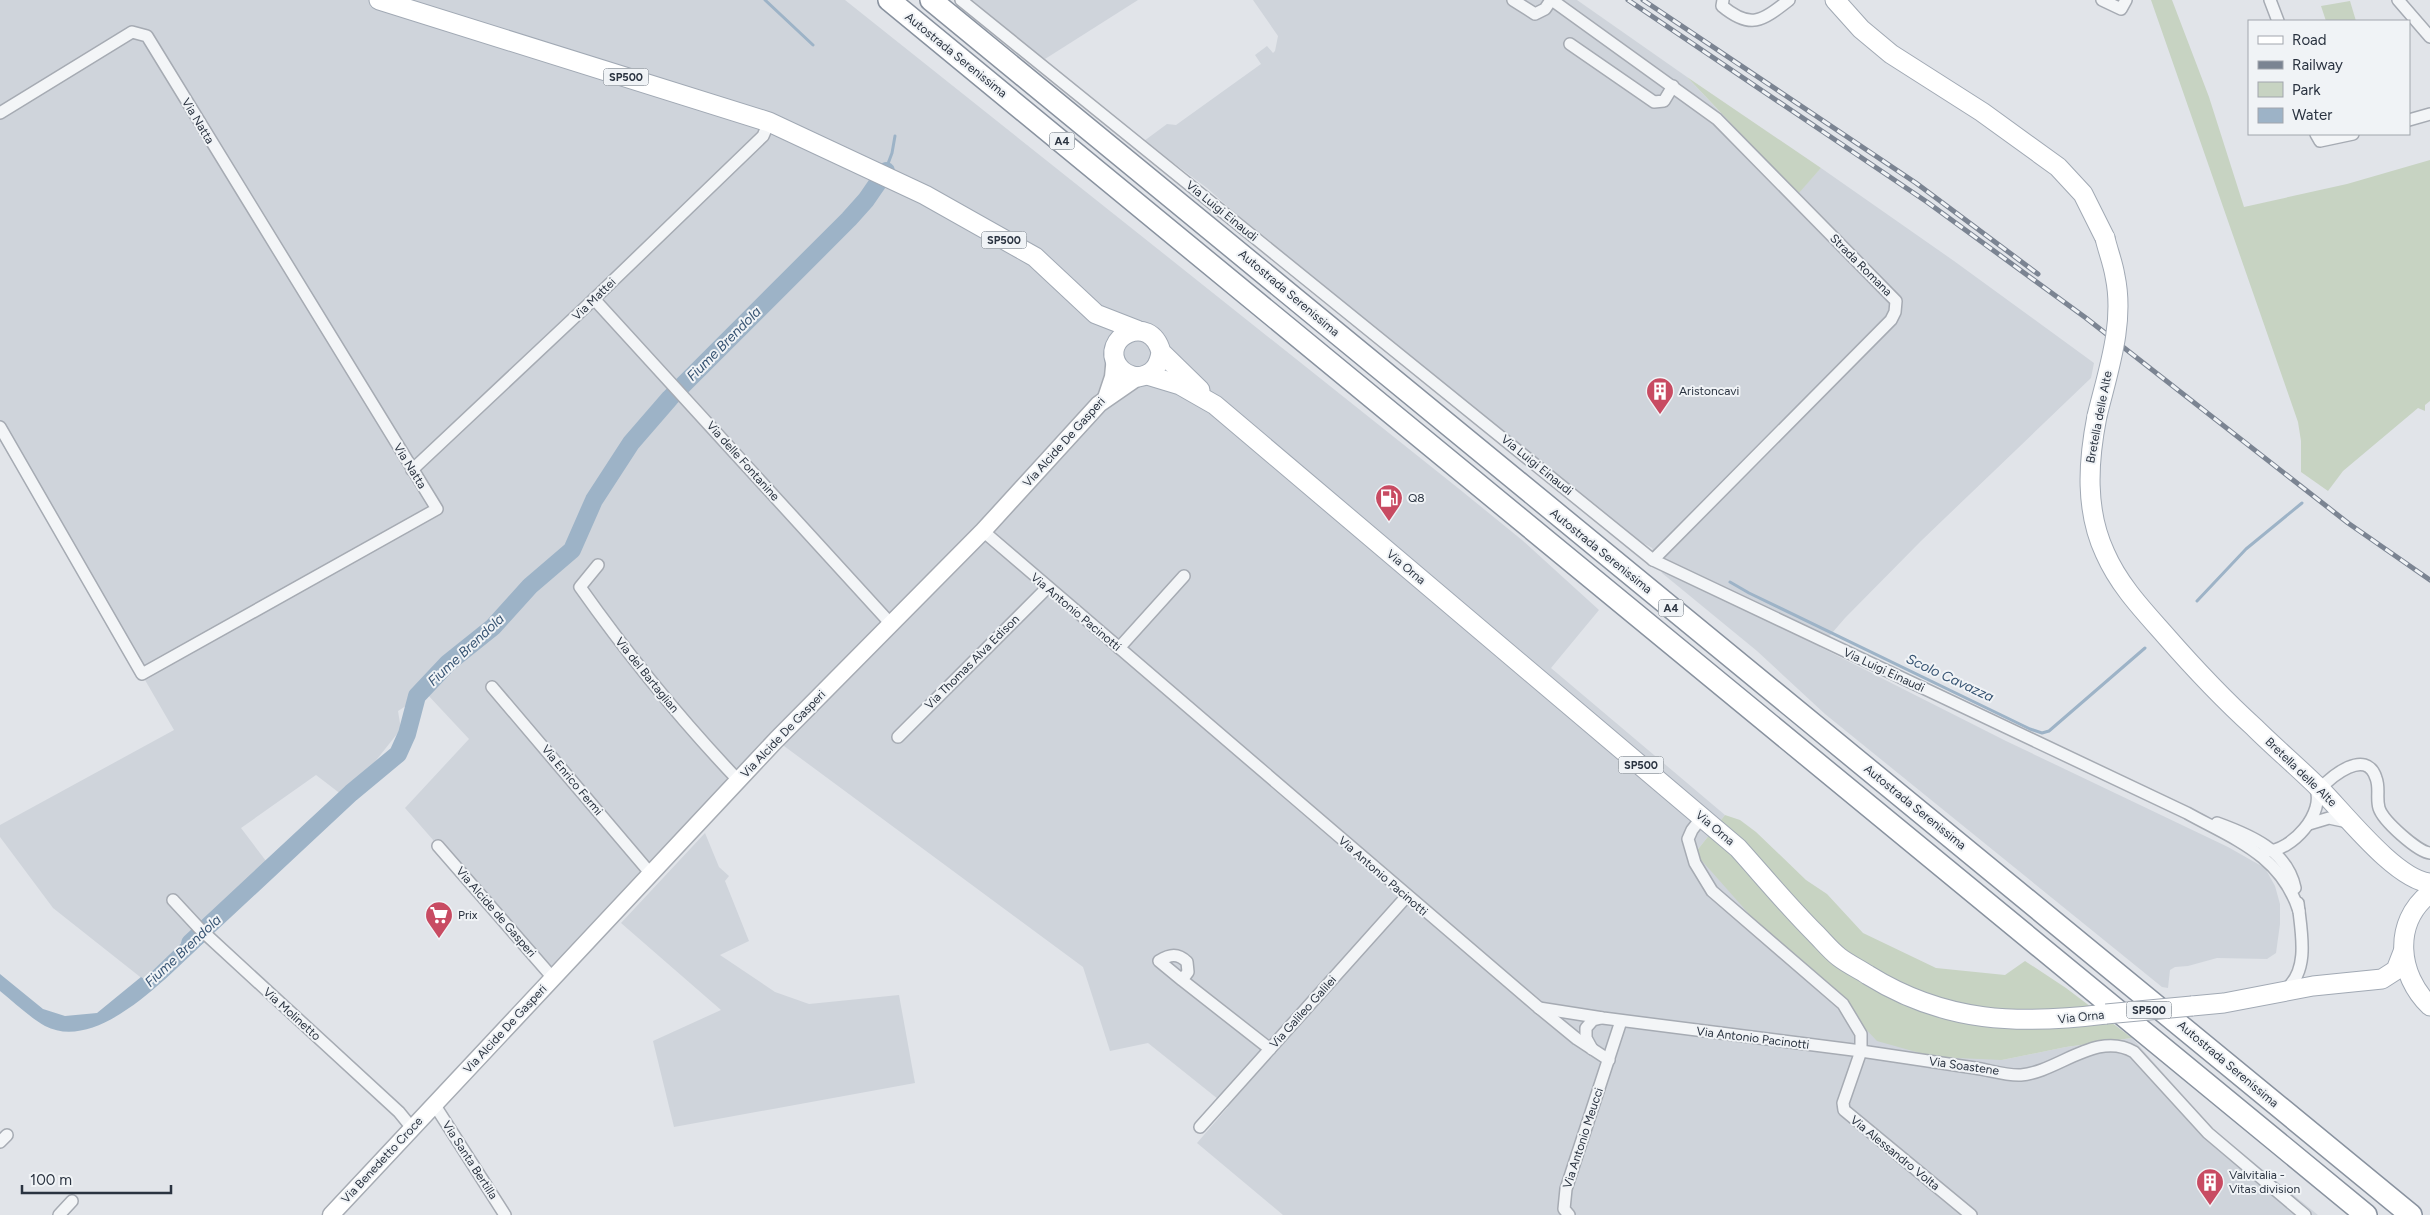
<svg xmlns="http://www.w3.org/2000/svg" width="2430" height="1215" font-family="Figtree,sans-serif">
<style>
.built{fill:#cfd4db}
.green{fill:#c7d3c2}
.water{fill:#9db3c7}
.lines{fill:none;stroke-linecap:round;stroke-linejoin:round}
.stream{stroke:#9db3c7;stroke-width:3}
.river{stroke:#9db3c7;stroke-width:18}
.minor-casing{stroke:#a6abb3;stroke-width:14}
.secondary-casing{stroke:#a6abb3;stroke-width:19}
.primary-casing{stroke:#a1a9b4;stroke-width:21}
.motorway-casing{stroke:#89929f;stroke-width:24}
.minor{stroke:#f3f5f7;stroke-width:11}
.secondary{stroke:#fff;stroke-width:16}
.primary{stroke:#fff;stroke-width:19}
.motorway{stroke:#fff;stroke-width:21}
.rail-casing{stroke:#7b8492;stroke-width:5}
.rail{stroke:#f0f3f6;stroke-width:3;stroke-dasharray:9;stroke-linecap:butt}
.primary-bridge-casing{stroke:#a1a9b4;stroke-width:21;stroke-linecap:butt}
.primary-bridge{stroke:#fff;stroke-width:19}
.labels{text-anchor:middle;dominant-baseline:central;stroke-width:4;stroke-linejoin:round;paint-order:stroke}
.shield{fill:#f0f3f6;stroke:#656d77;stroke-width:1}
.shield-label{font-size:11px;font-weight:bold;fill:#2a3340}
.street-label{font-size:12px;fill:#2a3340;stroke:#f0f3f6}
.poi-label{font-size:12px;fill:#2a3340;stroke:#f0f3f6;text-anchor:start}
.water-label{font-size:14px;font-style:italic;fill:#365372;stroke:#f0f3f6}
</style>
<rect width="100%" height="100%" fill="#e1e4e9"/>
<g class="built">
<polygon points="0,0 845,0 1458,488 1522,540 1599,610 1551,668 1725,815 1695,853 2002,1060 2066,1047 2132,1038 2212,1128 2318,1215 1283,1215 1197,1143 1228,1107 1148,1043 1110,1051 1083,967 784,746 770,733 550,973 405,808 469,739 426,693 398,711 401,729 346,798 316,775 241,828 266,861 144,980 53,908 0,837 0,825 174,730 145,680 0,441"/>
<polygon points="971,0 1138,0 1045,59 1028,50"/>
<polygon points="1253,0 1577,0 1687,77 1797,194 1821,168 1954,261 2094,363 2091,378 1921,541 1845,618 1820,647 2006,741 2228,847 2265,868 2275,886 2280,904 2280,924 2276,953 2267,959 2217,958 2188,966 2175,967 2170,970 2168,988 2162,987 1825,714 1757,651 1662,573 1652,548 1627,534 1376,327 1280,253 1207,188 1144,141 1167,124 1176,125 1261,64 1255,55 1267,46 1273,53 1275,51 1278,36"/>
<polygon points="705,833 719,867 729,876 725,881 749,941 720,955 775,992 809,1004 899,995 915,1083 674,1127 653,1041 721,1010 621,923"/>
</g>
<g class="green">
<polygon points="2151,0 2172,0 2209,97 2244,207 2347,184 2430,160 2430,401 2425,405 2425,411 2418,408 2343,471 2328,491 2301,472 2301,441 2298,422"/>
<polygon points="2350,1 2356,21 2326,21 2321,6"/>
<polygon points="1687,77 1821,168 1798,194"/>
<polygon points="1725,815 1740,820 1756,832 1806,880 1827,894 1863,933 1936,968 2005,975 2025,961 2066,988 2132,1038 2066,1047 2002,1060 1934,1057 1877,1041 1815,975 1765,932 1695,853"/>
</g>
<path class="water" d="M196 929 207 940C171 972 99 1054 45 1026 29 1017 14 1002 0 991V974L43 1009 65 1016 97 1013 141 977 144 979Z"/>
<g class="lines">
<g class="stream">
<polyline points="765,0 813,45"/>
<polyline points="886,169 892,153 895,136"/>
<polyline points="1730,582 1749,593 2030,729 2042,733 2049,731 2145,648"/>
<polyline points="2197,601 2246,549 2302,503"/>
</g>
<polyline class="river" points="190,943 351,793 398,754 407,734 417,696 448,663 493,627 530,586 572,550 594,500 631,443 670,398 849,219 866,200 886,171"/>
<g class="minor-casing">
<g id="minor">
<path d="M961 0 1653 560 2187 813C2234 839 2281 855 2299 911"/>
<polyline points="1513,0 1535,14 1545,9 1551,0"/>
<polyline points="1552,0 1717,119 1896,301 1895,312 1891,320 1653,560"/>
<path d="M1723 0 1722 6C1751 30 1762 21 1789 0"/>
<polyline points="2102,0 2121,9 2126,0"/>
<polyline points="2270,0 2278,21"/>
<polyline points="2398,0 2430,37"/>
<polyline points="1570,44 1654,102 1664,101 1673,86"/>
<polyline points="0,113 132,32 147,36 437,509 142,674 0,427"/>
<polyline points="2409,120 2430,114"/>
<polyline points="2316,134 2320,141 2353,134"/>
<polyline points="594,299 891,624"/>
<polyline points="412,470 594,299 763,136 769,122"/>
<polyline points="983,531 1538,1007 1577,1039 1609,1060"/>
<path d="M598 565 580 587C628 655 681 720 738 780"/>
<polyline points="1119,648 1184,576"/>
<polyline points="492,687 651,874"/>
<polyline points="898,737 1047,588"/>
<path d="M2320 789C2331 777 2366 747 2376 778 2380 788 2376 798 2379 808 2383 821 2418 852 2430 853"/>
<path d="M1702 817 1692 830 1688 839 1695 863 1712 891 1843 1004 1861 1034V1051C1899 1057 1937 1062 1975 1068 1989 1070 2007 1076 2021 1075 2058 1072 2097 1030 2134 1052L2208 1133 2305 1215"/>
<path d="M2217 823C2250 835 2287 850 2295 888"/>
<polyline points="2309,824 2329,818 2348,822"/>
<polyline points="438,846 553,978"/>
<path d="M2266 851C2291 852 2327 812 2315 787"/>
<polyline points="173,900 199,928 399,1112 412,1128"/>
<path d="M1182 980 1159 961C1170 954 1178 953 1187 962L1188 972 1182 980 1270 1049"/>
<path d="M2286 989C2310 970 2301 931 2298 903"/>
<polyline points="1539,1008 1603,1018 1861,1051 1843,1103 1844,1110 1971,1215"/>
<polyline points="1592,1049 1586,1038 1586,1028 1593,1020 1601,1018"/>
<polyline points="434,1104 505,1215"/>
<polyline points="1200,1127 1407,896"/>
<polyline points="0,1142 7,1135"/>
<polyline points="59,1215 72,1201"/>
<polyline points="1569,1215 1564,1209 1566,1189 1621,1021"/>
</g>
</g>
<g class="secondary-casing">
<g id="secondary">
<polyline points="1106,398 1113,377 1115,356"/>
<polyline points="331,1215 776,740 983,531 1099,404 1138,377"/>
</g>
</g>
<g class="primary-casing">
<g id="primary">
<polyline points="379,0 769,122 925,195 1035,257 1096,314 1137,330"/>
<polyline points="1835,0 1861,29 1891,54 1982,112 2058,167 2083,194 2105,238"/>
<path d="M1161 352C1159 366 1153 375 1138 377 1130 376 1123 373 1118 366 1099 338 1150 311 1161 352L1200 390"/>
<path d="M1147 375 1180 385 1215 405 1738 848C1764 877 1788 906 1815 933 1823 941 1830 950 1839 957 1848 964 1859 969 1868 975 1945 1023 2019 1025 2106 1014"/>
<path d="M2097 416C2088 462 2085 510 2105 553 2119 585 2142 609 2165 635 2193 667 2222 698 2254 727 2275 748 2299 768 2320 789 2345 814 2396 880 2430 883"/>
<path d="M2430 893C2392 923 2398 975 2430 1006"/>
<polyline points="2192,1006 2224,1003 2313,986 2382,979 2396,970 2403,952"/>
</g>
</g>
<g class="motorway-casing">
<g id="motorway">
<polyline points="889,0 2366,1215"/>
<polyline points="931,0 2411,1215"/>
</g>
</g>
<use href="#minor" class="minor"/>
<use href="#secondary" class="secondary"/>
<use href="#primary" class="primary"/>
<use href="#motorway" class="motorway"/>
<g class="rail-casing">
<g id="rail">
<polyline points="1628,0 1927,202 2086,318 2348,523 2430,580"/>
<polyline points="1643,0 1916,183 2038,274"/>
</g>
</g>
<use href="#rail" class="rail"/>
<g class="primary-bridge-casing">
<g id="primary-bridge">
<path d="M2097 416C2108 371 2125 323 2115 276 2113 263 2108 251 2105 238"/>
<polyline points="2106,1014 2192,1006"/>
</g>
</g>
<use href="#primary-bridge" class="primary-bridge"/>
</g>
<defs>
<g id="building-pin" transform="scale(1.4375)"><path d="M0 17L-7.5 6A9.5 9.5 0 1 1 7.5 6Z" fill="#c84b62" stroke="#f0f3f6"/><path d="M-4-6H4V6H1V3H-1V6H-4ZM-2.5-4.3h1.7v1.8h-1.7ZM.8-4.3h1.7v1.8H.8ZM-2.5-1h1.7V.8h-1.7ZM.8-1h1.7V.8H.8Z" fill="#fff"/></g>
<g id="fuel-pin" transform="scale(1.4375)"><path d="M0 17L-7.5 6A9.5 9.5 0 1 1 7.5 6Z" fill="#c84b62" stroke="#f0f3f6"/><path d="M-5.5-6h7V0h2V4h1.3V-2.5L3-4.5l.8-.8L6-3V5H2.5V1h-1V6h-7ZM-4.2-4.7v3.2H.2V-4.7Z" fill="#fff"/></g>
<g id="supermarket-pin" transform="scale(1.4375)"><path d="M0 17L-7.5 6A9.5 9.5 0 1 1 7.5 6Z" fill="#c84b62" stroke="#f0f3f6"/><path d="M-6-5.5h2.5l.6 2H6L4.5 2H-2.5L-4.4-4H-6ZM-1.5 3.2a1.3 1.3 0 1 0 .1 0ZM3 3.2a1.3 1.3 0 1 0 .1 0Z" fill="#fff"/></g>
</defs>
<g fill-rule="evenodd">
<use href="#building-pin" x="1660" y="391"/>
<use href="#fuel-pin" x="1389" y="498"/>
<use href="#supermarket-pin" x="439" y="915"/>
<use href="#building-pin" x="2210" y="1182"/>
</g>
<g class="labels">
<g class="shield">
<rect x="603.5" y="68.5" width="45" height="17" rx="4"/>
<rect x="1049.5" y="132.5" width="25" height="17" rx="4"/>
<rect x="981.5" y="231.5" width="45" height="17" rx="4"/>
<rect x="1658.5" y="599.5" width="25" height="17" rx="4"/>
<rect x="1618.5" y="756.5" width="45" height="17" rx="4"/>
<rect x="2126.5" y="1001.5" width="45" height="17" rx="4"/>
</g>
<g class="shield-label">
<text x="626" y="77">SP500</text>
<text x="1062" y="141">A4</text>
<text x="1004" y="240">SP500</text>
<text x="1671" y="608">A4</text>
<text x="1641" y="765">SP500</text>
<text x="2149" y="1010">SP500</text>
</g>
<g class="street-label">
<text transform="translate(956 55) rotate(39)">Autostrada Serenissima</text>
<text transform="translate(198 121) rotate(59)">Via Natta</text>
<text transform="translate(1222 211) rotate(39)">Via Luigi Einaudi</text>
<text transform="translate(1861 265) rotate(45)">Strada Romana</text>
<text transform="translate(1289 293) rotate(40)">Autostrada Serenissima</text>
<text transform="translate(594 299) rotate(-44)">Via Mattei</text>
<text transform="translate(2099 417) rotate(-79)">Bretella delle Alte</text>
<text transform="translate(1064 442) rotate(-48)">Via Alcide De Gasperi</text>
<text transform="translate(743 461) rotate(48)">Via delle Fontanine</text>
<text transform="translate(1537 465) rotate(39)">Via Luigi Einaudi</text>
<text transform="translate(410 466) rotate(58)">Via Natta</text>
<text transform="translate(1601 551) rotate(39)">Autostrada Serenissima</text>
<text transform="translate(1406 567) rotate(40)">Via Orna</text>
<text transform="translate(1076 612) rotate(40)">Via Antonio Pacinotti</text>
<text transform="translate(972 662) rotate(-45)">Via Thomas Alva Edison</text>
<text transform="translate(1884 670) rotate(25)">Via Luigi Einaudi</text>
<text transform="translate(647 675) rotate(51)">Via del Bartaglian</text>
<text transform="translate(783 734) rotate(-46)">Via Alcide De Gasperi</text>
<text transform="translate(2301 772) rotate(44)">Bretella delle Alte</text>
<text transform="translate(572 780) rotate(50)">Via Enrico Fermi</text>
<text transform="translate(1915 807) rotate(39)">Autostrada Serenissima</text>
<text transform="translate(1715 828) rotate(40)">Via Orna</text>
<text transform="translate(1383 876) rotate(41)">Via Antonio Pacinotti</text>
<text transform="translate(496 912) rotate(49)">Via Alcide de Gasperi</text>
<text transform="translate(1303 1012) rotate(-48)">Via Galileo Galilei</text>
<text transform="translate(292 1014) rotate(42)">Via Molinetto</text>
<text transform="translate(2081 1017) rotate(-6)">Via Orna</text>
<text transform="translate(505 1029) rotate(-47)">Via Alcide De Gasperi</text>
<text transform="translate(1753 1038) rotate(7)">Via Antonio Pacinotti</text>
<text transform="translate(2228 1064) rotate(40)">Autostrada Serenissima</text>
<text transform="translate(1964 1066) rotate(8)">Via Soastene</text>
<text transform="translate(1583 1138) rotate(-72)">Via Antonio Meucci</text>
<text transform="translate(1895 1153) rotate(39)">Via Alessandro Volta</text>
<text transform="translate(382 1160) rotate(-47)">Via Benedetto Croce</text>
<text transform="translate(470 1160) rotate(57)">Via Santa Bertilla</text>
</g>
<g class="poi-label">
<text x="1679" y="391">Aristoncavi</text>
<text x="1408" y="498">Q8</text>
<text x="458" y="915">Prix</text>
<text x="2229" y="1175">Valvitalia -<tspan x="2229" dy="14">Vitas division</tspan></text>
</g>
<g class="water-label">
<text transform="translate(724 344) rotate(-45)">Fiume Brendola</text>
<text transform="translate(466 650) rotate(-43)">Fiume Brendola</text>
<text transform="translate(1950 678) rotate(25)">Scolo Cavazza</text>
<text transform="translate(183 951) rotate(-43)">Fiume Brendola</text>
</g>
</g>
<rect x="2248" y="20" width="162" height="115" fill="#f0f3f6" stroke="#a1a6ad"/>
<rect x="2258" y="36" width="25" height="8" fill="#ffffff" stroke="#a1a6ad"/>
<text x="2292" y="45" font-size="15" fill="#2a3340">Road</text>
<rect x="2258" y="61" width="25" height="8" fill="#7b8492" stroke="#a1a6ad"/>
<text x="2292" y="70" font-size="15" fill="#2a3340">Railway</text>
<rect x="2258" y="82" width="25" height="15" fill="#c7d3c2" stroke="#a1a6ad"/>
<text x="2292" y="95" font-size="15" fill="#2a3340">Park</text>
<rect x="2258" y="108" width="25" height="15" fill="#9db3c7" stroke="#a1a6ad"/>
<text x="2292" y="120" font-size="15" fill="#2a3340">Water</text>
<path d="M22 1185v8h149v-8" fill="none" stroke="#2a3340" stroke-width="2.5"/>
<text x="30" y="1185" font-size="15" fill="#2a3340" stroke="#f0f3f6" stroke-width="4" paint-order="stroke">100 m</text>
</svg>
